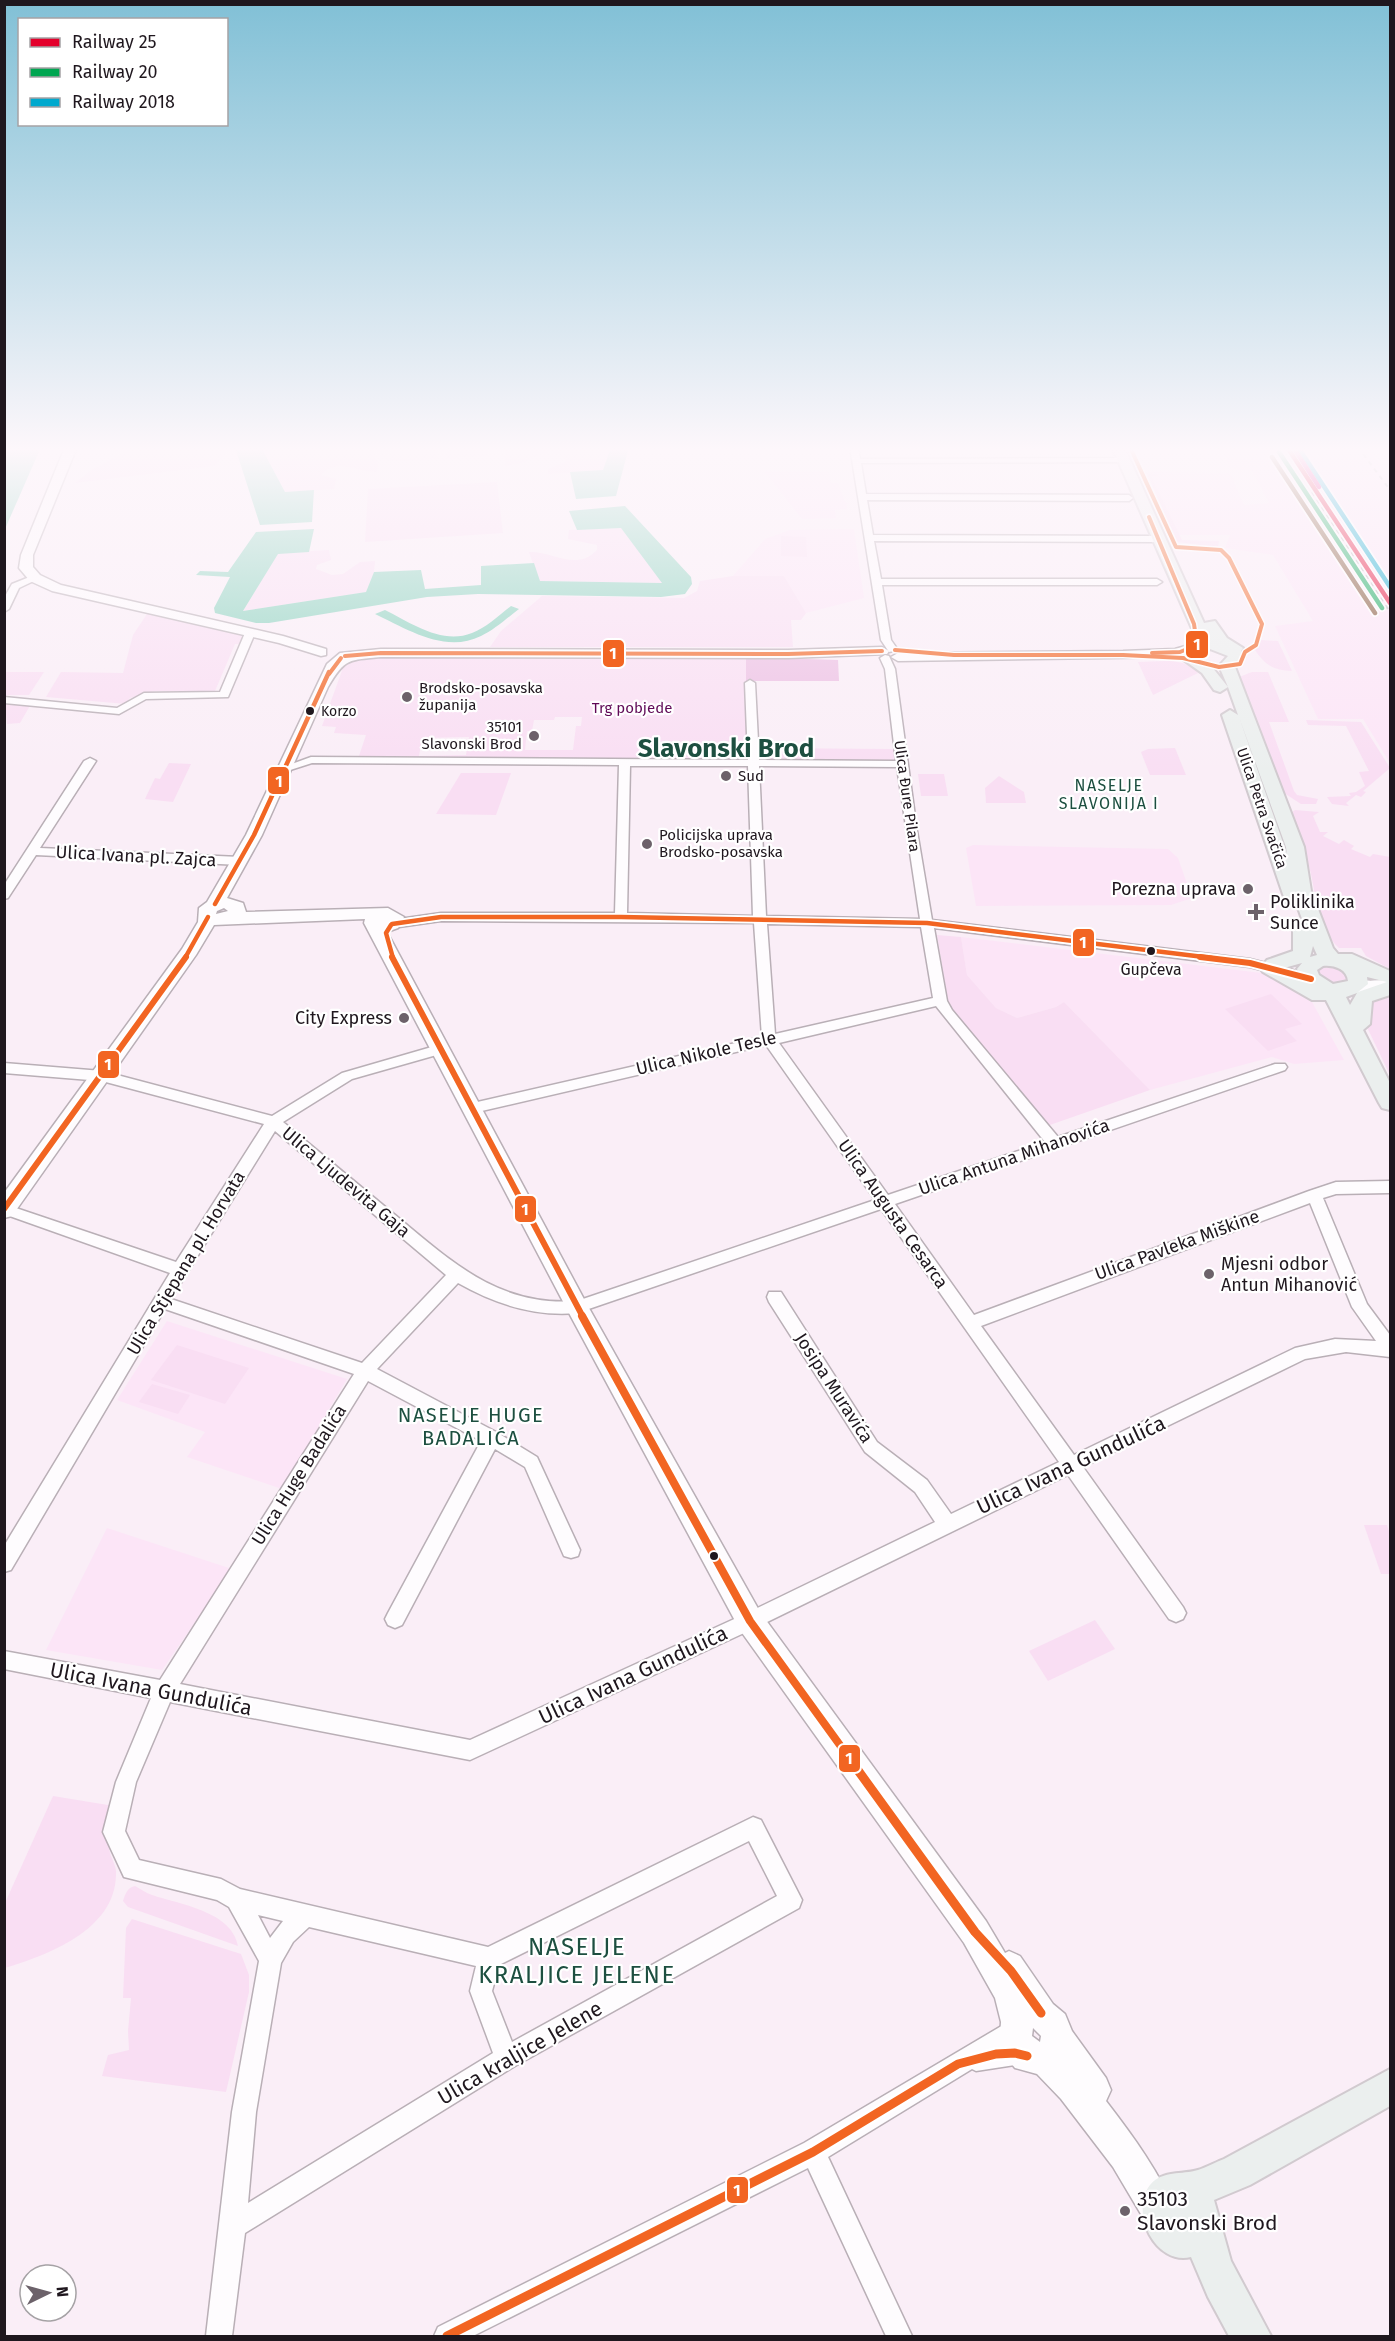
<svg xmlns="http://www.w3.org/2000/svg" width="1395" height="2341" font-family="'Fira Sans',sans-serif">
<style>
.built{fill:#fce5f7}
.green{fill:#f9def3;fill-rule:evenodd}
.forest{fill:#ecbfe3}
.water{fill:#86d1bc}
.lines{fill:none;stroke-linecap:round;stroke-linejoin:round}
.minor-casing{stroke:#b9afb6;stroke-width:3}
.secondary-casing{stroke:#b9afb6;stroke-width:3}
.primary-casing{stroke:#d1cacf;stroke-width:4}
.minor{fill:#fefcfe;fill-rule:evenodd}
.secondary{fill:#fefcfe;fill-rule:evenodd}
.primary{fill:#ebefee;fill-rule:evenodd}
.rail{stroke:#c0bdc0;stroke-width:2;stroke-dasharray:4.5 4.5;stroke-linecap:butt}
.bus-1-far4-casing{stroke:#fff;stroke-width:7}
.bus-1-far3-casing{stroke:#fff;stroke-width:8}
.bus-1-far2-casing{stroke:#fff;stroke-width:10}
.bus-1-far1-casing{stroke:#fff;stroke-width:12}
.bus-1-casing{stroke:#fff;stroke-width:14}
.bus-1-far4{stroke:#f26522;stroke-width:4}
.bus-1-far3{stroke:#f26522;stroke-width:4.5}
.bus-1-far2{stroke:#f26522;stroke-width:6}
.bus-1-far1{stroke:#f26522;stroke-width:8}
.bus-1{stroke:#f26522;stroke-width:9}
.rail-1-casing{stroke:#fff;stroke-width:8}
.rail-2-casing{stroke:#fff;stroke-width:8}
.rail-3-casing{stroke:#fff;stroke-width:8}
.rail-4-casing{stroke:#fff;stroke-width:8}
.rail-5-casing{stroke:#fff;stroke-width:8}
.rail-1{stroke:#e4002b;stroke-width:4.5}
.rail-2{stroke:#00a651;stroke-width:4.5}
.rail-3{stroke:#00a9ce;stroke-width:4.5}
.rail-4{stroke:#7a4b2a;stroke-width:4.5}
.rail-5{stroke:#e5007d;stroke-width:4.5}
.poi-dot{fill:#6c626a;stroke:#fff;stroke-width:2}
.bus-dot{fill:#1f171e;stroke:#fff;stroke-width:2}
.labels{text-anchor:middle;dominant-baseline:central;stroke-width:4.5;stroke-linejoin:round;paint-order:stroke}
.far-bus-label{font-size:14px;fill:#1f171e;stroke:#fff;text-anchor:start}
.far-poi-label{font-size:15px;fill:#1f171e;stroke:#fff;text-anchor:start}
.far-park-label{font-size:15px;fill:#600a57;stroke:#fff}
.far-street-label{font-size:15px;fill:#1f171e;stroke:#fff}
.far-neighbourhood-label{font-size:16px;letter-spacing:1.5px;fill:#1d4f40;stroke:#fff}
.bus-label{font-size:16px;fill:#1f171e;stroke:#fff}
.street-label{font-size:18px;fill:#1f171e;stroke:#fff}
.poi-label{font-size:18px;fill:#1f171e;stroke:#fff;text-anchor:end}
.neighbourhood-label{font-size:20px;letter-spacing:1.5px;fill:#1d4f40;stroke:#fff}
.near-street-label{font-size:21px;fill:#1f171e;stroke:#fff}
.near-poi-label{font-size:21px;fill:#1f171e;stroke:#fff;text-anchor:start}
.near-neighbourhood-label{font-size:24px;letter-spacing:1.5px;fill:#1d4f40;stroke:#fff}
.far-town-label{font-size:26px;font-weight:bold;fill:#1d4f40;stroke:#fff}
.line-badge{stroke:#fff;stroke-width:2}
.badge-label{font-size:16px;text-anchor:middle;font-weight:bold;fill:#fff}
</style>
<rect width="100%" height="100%" fill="#faeef7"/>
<g class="built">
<polygon points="1228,447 1368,447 1390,478 1390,763 1363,719 1318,719 1275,626 1313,621 1273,555 1225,548 1230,535 1179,535 1149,472 1230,473 1244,505 1269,503 1252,471 1230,468 1224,453 1230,452"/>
<polygon points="765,472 829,472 831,483 838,483 845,502 850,504 846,504 847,509 835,510 836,518 802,519"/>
<polygon points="854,529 864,598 806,613 784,576 733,576 765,539 790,530"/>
<polygon points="973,845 1168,849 1178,858 1192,898 1171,905 976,906 966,848"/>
<polygon points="961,937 1278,975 1312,1002 1344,1060 1294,1064 1272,1057 1150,1090 1064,1002 1056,1007 1017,1018 996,1008 967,975"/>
<polygon points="167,1321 347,1379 282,1489 187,1457 205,1432 117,1400"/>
<polygon points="107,1528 232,1569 162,1670 46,1650"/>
</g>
<g class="green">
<polygon points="135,447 224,447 225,455 214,466 75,483 93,469"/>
<path d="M261 447 371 449 378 463 377 472C359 472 335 457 321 475L336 479 334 489 285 492Z"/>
<polygon points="438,447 438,459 390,461 391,448"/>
<polygon points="448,447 488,447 488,456 447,458"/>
<path d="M506 447H611L603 470 548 474V469L567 461C551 444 540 455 524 462 519 464 511 465 505 466Z"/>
<polygon points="1147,473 1159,475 1151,476 1182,540 1219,541 1218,547 1177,542"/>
<polygon points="497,482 503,533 365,542 368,489"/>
<path d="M621 528 663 583 539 581 529 552C553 551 576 572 597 550V545L568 539 569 530Z"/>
<polygon points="781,536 806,537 807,557 781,556"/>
<polygon points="329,550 331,560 317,565 316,569 332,575 343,574 360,562 375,561 374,572 366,592 243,611 278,553"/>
<polygon points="733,576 784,576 806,613 801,620 791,620 793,647 490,647 501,631 542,596 684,598 697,591 700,581"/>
<polygon points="147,614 244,636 241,644 235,644 215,691 155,691 130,698 126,704 46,697 61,672 123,673 133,635"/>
<path d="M1261 640 1278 641 1292 671C1273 670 1265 665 1255 650Z"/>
<path d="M363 657H746V761L359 756 366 735 334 733 336 727 322 726 344 665ZM555 717H582L581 726H576L573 750H525L527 731H532L534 720H554ZM422 738 469 737 466 755 419 756Z"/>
<path d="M1138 662C1157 662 1185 656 1198 673L1153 695Z"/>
<polygon points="5,672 44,672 29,695 5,695"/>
<polygon points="1252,672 1268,672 1289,722 1269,722 1294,791 1297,795 1318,799 1316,804 1301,804 1284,793 1239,677"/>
<polygon points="5,704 31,704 20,723 7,724"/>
<polygon points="1306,720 1361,722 1390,768 1363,791 1366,792 1361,797 1356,795 1346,803 1349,806 1332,804 1327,797 1351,796 1349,793 1356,792 1365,786 1359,772 1369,771 1346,726 1308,725"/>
<polygon points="762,748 894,749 896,761 761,761"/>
<polygon points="1175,748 1186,775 1150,775 1141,752 1148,749"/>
<polygon points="169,763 191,764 173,802 145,799 155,778 160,779"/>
<polygon points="461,773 511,773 496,815 436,814"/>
<polygon points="918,774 944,774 948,796 921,796"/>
<polygon points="999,776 1024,792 1026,803 986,803 985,788"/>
<path d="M1295 810 1319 812 1313 816 1320 832H1328L1323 836 1339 844 1344 840 1354 846 1351 849 1370 857 1373 854 1390 857V969L1366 956 1361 948H1339C1315 926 1317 895 1309 866 1304 850 1297 834 1291 818L1290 814Z"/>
<polygon points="937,935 961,937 967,975 996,1008 1017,1018 1056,1007 1064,1002 1150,1090 1047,1126 955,1015 948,1000"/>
<polygon points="1324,966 1338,967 1349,976 1348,982 1335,985 1321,979 1318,970"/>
<polygon points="1271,994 1302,1024 1285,1029 1297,1041 1268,1051 1225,1009"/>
<polygon points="1390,996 1390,1075 1364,1021 1367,1004"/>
<polygon points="177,1345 249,1368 225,1404 151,1380"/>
<polygon points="152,1384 190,1395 178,1414 139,1402"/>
<polygon points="1364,1525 1387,1525 1390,1534 1390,1574 1381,1574"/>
<polygon points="1095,1620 1115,1649 1048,1681 1029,1651"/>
<path d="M53 1796 114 1806C112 1821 106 1838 110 1853 112 1860 117 1867 116 1875 115 1930 48 1955 5 1968V1903Z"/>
<path d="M135 1886C141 1889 146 1893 152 1895 178 1904 232 1911 238 1946L128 1907 123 1901C125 1894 128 1887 135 1886Z"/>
<polygon points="132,1919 241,1954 249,1975 249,1992 226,2092 102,2076 108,2055 129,2050 128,2031 131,1998 123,1998 126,1928"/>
</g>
<polygon class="forest" points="746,657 838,660 839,681 746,681"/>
<g class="water">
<polygon points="5,447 41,447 5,529 4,447"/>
<polygon points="235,447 261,447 285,492 314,490 312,522 260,525"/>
<polygon points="611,447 629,447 616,496 576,499 570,472 603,470"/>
<polygon points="625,506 691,577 692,584 685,594 661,597 478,594 427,597 269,623 256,623 215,613 214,608 230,577 196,575 200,571 228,572 256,532 314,529 309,552 278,554 243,611 366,592 374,572 421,570 425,589 481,585 481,566 534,563 540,581 662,583 621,528 577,530 569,511"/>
<path d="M511 606 519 609C507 618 494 630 481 636 445 654 407 629 375 614L385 610C411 623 442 645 472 633 486 628 499 615 511 606Z"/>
</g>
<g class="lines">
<g class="minor-casing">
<g id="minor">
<polygon points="850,447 858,447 860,459 1124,458 1128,460 1124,462 861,463 866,494 1129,495 1133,498 1129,501 867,500 873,535 1158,536 1163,539 1158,542 874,541 881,579 1157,579 1162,582 1157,585 882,585 891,640 898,650 889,652 881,640"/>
<polygon points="32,576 40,578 19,588 9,609 4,612 4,598 12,584"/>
<polygon points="250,630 255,633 228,697 146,699 119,714 4,703 4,697 117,708 144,693 220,692 245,633"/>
<path d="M885 655 889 656 895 669 917 831 932 920 1250 959 1316 976 1318 979 1311 983 1250 967 934 928 947 1001 952 1010 1058 1137 1275 1064H1285L1287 1067 1285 1070 895 1204 974 1315 1309 1191 1336 1182 1389 1181V1193L1336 1194 1323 1198 1367 1304 1390 1335V1357L1346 1352 1305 1359 1083 1467 1183 1607 1186 1613 1183 1619 1176 1622 1169 1619 1068 1475 757 1627 470 1760 170 1702 136 1782 125 1831 139 1860 221 1879 240 1889 488 1947 753 1817 761 1820 802 1900 799 1908 515 2066 245 2233 232 2336H206L232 2112 259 1961 229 1907 217 1900 124 1877 103 1832 116 1782 151 1698 4 1669V1651L160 1680 354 1374 165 1309 11 1570 4 1572V1546L170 1273 4 1214V1204L176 1262 264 1124 102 1081 4 1073V1063L102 1071 272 1116 342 1073 442 1044 447 1046 449 1049 447 1052 352 1079 283 1122C319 1152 354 1181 389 1210 448 1258 495 1307 577 1301L875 1200 766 1045 473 1113 466 1108 473 1103 762 1037 754 923 441 921 392 928 386 924 392 920 441 913H615L619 765 312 763 284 772 278 769 311 757 748 760 745 683 750 680 755 683 759 760 896 761 885 669 880 658ZM630 766H748L753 916 627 913ZM759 766 897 767 920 919 766 916ZM767 924 921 927 933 998 775 1034ZM936 1006 1045 1142 888 1195 779 1043ZM275 1131 446 1275 362 1363 171 1299ZM1310 1203 1352 1307 1376 1341 1335 1339 1295 1348 1074 1455 981 1326ZM881 1209 1059 1462 951 1514 927 1480 877 1442 781 1292H769L767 1297 769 1302 865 1452 915 1492 935 1522 743 1615 470 1740 180 1684 368 1381 481 1441 388 1613 385 1619 388 1625 395 1628 402 1625 495 1449 525 1467 564 1556 571 1558 578 1556 580 1550 537 1457 498 1433 377 1369 458 1283C495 1304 534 1317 577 1313ZM749 1841 777 1896 512 2042 492 1991 499 1965ZM258 1915 283 1921 270 1938ZM309 1927 476 1966 470 1991 493 2053 248 2203 256 2112 281 1963 293 1942Z"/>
<polygon points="90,758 96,761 40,848 240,857 246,861 240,865 36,855 8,898 4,899 4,885 84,761"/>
<polygon points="1015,2018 1023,2022 1027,2030 1023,2038 1017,2042 1034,2048 1038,2056 1034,2064 1026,2068 1015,2065 976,2071 972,2069 828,2157 912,2336 886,2336 808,2168 473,2336 434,2336 438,2327 804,2143"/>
</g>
</g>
<g class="secondary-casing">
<g id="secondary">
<polygon points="65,447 77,447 33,555 33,567 40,575 61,585 283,636 326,649 326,655 321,656 279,643 52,591 30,581 19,568 21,555"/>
<polygon points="1189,645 1194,646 1194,652 1176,657 898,661 891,657 898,653 1123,651 1175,649"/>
<path d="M882 647 889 651 887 654 788 658 381 657C349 660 345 658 328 687L262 835 227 898 243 903 246 912 388 908 404 917 398 928 387 932 585 1301 760 1612 986 1921 1005 1953 1009 1951 1020 1956 1053 2004 1065 2014 1072 2031 1106 2078 1111 2090 1106 2101C1133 2136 1160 2173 1177 2214L1172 2226 1160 2231 1148 2226 1113 2167 1061 2099 1037 2074 1015 2068 1010 2062 1000 2037 1001 2022 995 1998 964 1943 740 1630 569 1313 364 923 365 919 214 925 196 955 12 1216 4 1218V1193L182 949 198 922 199 908 207 902 246 835 327 664 340 653 381 649 788 650ZM224 908 228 911 216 914 217 911ZM1033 2028 1041 2036 1040 2042 1032 2036Z"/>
<polygon points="1390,980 1390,992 1355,993 1346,987 1355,981"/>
</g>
</g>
<g class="primary-casing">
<g id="primary">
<path d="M1112 447H1124L1204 623 1215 621 1227 638 1243 648 1241 651 1245 656 1235 667 1304 847 1311 891 1333 948 1338 954H1352L1390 971V995L1372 1001 1370 1024 1363 1030 1390 1083V1110L1382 1108 1379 1103 1326 1000H1312L1263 972 1260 968 1267 960 1293 951V925L1302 919 1297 905 1287 904 1285 900 1222 715 1230 710 1238 715 1228 687 1220 692 1214 690 1202 673 1181 658 1180 652 1187 644 1197 640ZM1210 649 1228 656 1219 666 1228 687 1212 667 1199 658ZM1239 717 1286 847 1287 854ZM1313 946 1317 955 1310 957ZM1302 963 1297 969 1300 976 1284 968ZM1323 966C1334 965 1347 969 1348 981L1333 984 1319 975 1317 970ZM1367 977 1387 982 1358 992 1368 984ZM1357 993 1350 1005 1346 997Z"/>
<path d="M1390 2069V2106L1250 2185 1214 2200 1231 2261 1271 2336H1229L1208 2297 1191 2257C1156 2266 1129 2212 1150 2185 1162 2170 1182 2175 1198 2170 1207 2167 1216 2162 1224 2159Z"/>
</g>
</g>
<use href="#minor" class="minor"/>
<use href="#secondary" class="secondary"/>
<use href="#primary" class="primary"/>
<g class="rail">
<polyline points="1358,447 1390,490"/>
<polyline points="1312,492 1390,612"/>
</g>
<g class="bus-1-far4-casing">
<g id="bus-1-far4">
<polyline points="1149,517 1194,624 1197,645 1180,652 1152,653"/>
<polyline points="895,650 954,655 1123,655 1183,658 1219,667 1240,664 1245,652 1256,645 1262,624 1229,558 1221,550 1176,547 1130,447"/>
<polyline points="345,656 381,653 788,654 882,651"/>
<polyline points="329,674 341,658"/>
</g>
</g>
<g class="bus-1-far3-casing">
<g id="bus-1-far3">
<polyline points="215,904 254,835 329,672"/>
<polyline points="392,924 441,917 621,917 927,923 1212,958"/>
<polyline points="391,925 386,933 393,958"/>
<polyline points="185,958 208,917"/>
</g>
</g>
<g class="bus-1-far2-casing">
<g id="bus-1-far2">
<polyline points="392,957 583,1317"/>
<polyline points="1200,957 1250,963 1311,979"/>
<polyline points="4,1209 186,957"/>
</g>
</g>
<g class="bus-1-far1-casing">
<polyline id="bus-1-far1" points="582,1316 750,1621 858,1770"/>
</g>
<g class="bus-1-casing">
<g id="bus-1">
<polyline points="857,1769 975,1932 1011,1971 1041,2013"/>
<polyline points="447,2336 813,2152 958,2064 996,2054 1015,2053 1027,2056"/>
</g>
</g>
<use href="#bus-1-far4" class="bus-1-far4"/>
<use href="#bus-1-far3" class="bus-1-far3"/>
<use href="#bus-1-far2" class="bus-1-far2"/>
<use href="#bus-1-far1" class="bus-1-far1"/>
<use href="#bus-1" class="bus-1"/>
<g class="rail-1-casing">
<polyline id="rail-1" points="1287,447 1390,603"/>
</g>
<g class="rail-2-casing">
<polyline id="rail-2" points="1279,452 1382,608"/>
</g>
<g class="rail-3-casing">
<polyline id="rail-3" points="1298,447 1390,587"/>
</g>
<g class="rail-4-casing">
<polyline id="rail-4" points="1272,457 1375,613"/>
</g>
<g class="rail-5-casing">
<polyline id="rail-5" points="1293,447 1319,487"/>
</g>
<use href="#rail-1" class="rail-1"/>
<use href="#rail-2" class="rail-2"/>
<use href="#rail-3" class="rail-3"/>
<use href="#rail-4" class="rail-4"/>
<use href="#rail-5" class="rail-5"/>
</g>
<linearGradient id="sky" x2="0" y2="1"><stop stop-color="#81c0d6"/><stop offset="0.58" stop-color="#fdf7fb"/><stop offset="1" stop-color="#fdf7fb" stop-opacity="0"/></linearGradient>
<rect width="1395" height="775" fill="url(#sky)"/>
<g class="poi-dot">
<circle cx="407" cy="697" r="6"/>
<circle cx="534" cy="736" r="6"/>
<circle cx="726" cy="776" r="6"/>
<circle cx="647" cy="844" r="6"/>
<circle cx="1248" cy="889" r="6"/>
<path d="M1253 903h6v6h6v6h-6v6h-6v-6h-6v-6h6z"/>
<circle cx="404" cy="1018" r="6"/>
<circle cx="1209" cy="1274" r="6"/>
<circle cx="1125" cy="2211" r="6"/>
</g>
<g class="bus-dot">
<circle cx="310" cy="711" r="5"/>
<circle cx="1151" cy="951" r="5"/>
<circle cx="714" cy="1556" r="5"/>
</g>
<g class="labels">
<g class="far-bus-label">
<text x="321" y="711">Korzo</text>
</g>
<g class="far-poi-label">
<text x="419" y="688">Brodsko-posavska<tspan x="419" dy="17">županija</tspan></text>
<text x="522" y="727" text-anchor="end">35101<tspan x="522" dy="17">Slavonski Brod</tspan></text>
<text x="738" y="776">Sud</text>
<text x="659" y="835">Policijska uprava<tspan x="659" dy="17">Brodsko-posavska</tspan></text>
</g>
<g class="far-park-label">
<text x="632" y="708">Trg pobjede</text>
</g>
<g class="far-street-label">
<text transform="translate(907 796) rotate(82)">Ulica Đure Pilara</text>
<text transform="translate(1262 808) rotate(71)">Ulica Petra Svačića</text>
</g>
<g class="far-neighbourhood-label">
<text x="1109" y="785">NASELJE<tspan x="1109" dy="18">SLAVONIJA I</tspan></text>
</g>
<g class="bus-label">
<text x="1151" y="969">Gupčeva</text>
</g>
<g class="street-label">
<text transform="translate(136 856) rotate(3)">Ulica Ivana pl. Zajca</text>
<text transform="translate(706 1053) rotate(-13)">Ulica Nikole Tesle</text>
<text transform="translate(1014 1157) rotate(-19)">Ulica Antuna Mihanovića</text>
<text transform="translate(346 1182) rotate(40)">Ulica Ljudevita Gaja</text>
<text transform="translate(893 1214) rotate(55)">Ulica Augusta Cesarca</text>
<text transform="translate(1177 1245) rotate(-20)">Ulica Pavleka Miškine</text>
<text transform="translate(186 1263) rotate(-59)">Ulica Stjepana pl. Horvata</text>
<text transform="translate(834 1388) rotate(57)">Josipa Muravića</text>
<text transform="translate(299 1475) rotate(-58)">Ulica Huge Badalića</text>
</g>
<g class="poi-label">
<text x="1236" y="889">Porezna uprava</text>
<text x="1270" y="902" text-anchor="start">Poliklinika<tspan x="1270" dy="21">Sunce</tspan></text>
<text x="392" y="1018">City Express</text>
<text x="1221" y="1264" text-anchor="start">Mjesni odbor<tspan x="1221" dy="21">Antun Mihanović</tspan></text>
</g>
<g class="neighbourhood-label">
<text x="471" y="1415">NASELJE HUGE<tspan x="471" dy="23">BADALIĆA</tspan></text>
</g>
<g class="near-street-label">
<text transform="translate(1071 1465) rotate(-25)">Ulica Ivana Gundulića</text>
<text transform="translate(633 1675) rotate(-25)">Ulica Ivana Gundulića</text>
<text transform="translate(151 1689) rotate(11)">Ulica Ivana Gundulića</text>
<text transform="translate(520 2053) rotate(-30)">Ulica kraljice Jelene</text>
</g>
<g class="near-poi-label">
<text x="1137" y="2199">35103<tspan x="1137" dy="24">Slavonski Brod</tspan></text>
</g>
<g class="near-neighbourhood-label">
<text x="577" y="1947">NASELJE<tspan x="577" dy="28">KRALJICE JELENE</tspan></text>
</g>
<g class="far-town-label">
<text x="726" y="748">Slavonski Brod</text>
</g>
</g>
<g class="line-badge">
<rect x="1185" y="630" width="24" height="29" rx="6" fill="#f26522"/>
<rect x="602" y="639" width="23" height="29" rx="6" fill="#f26522"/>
<rect x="267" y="766" width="23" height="29" rx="6" fill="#f26522"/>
<rect x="1072" y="928" width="23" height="29" rx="6" fill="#f26522"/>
<rect x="97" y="1050" width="23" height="29" rx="6" fill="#f26522"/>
<rect x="514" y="1195" width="23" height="28" rx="6" fill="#f26522"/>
<rect x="838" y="1744" width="23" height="29" rx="6" fill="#f26522"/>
<rect x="726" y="2176" width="23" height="28" rx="6" fill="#f26522"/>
</g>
<g class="badge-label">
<text x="1197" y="650">1</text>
<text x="613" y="659">1</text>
<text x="279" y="787">1</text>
<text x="1083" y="948">1</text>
<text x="108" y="1070">1</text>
<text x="525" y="1215">1</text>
<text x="849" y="1764">1</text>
<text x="737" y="2196">1</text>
</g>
<rect width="1395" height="2341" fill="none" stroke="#1f171e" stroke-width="12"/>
<rect x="18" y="18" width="210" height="108" fill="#ffffff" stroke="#a5a2a5" stroke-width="1.5"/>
<rect x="30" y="38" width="30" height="9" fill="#e4002b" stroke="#a5a2a5" stroke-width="1.5"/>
<text x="72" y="48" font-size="18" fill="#1f171e">Railway 25</text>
<rect x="30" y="68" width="30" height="9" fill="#00a651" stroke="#a5a2a5" stroke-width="1.5"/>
<text x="72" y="78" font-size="18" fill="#1f171e">Railway 20</text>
<rect x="30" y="98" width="30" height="9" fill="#00a9ce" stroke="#a5a2a5" stroke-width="1.5"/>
<text x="72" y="108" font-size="18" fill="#1f171e">Railway 2018</text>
<g transform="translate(48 2293) rotate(85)"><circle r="28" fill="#ffffff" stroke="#a5a2a5" stroke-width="1.5"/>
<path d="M0-4.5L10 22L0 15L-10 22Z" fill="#6c626a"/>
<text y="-9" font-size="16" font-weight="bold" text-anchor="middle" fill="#1f171e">N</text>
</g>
</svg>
